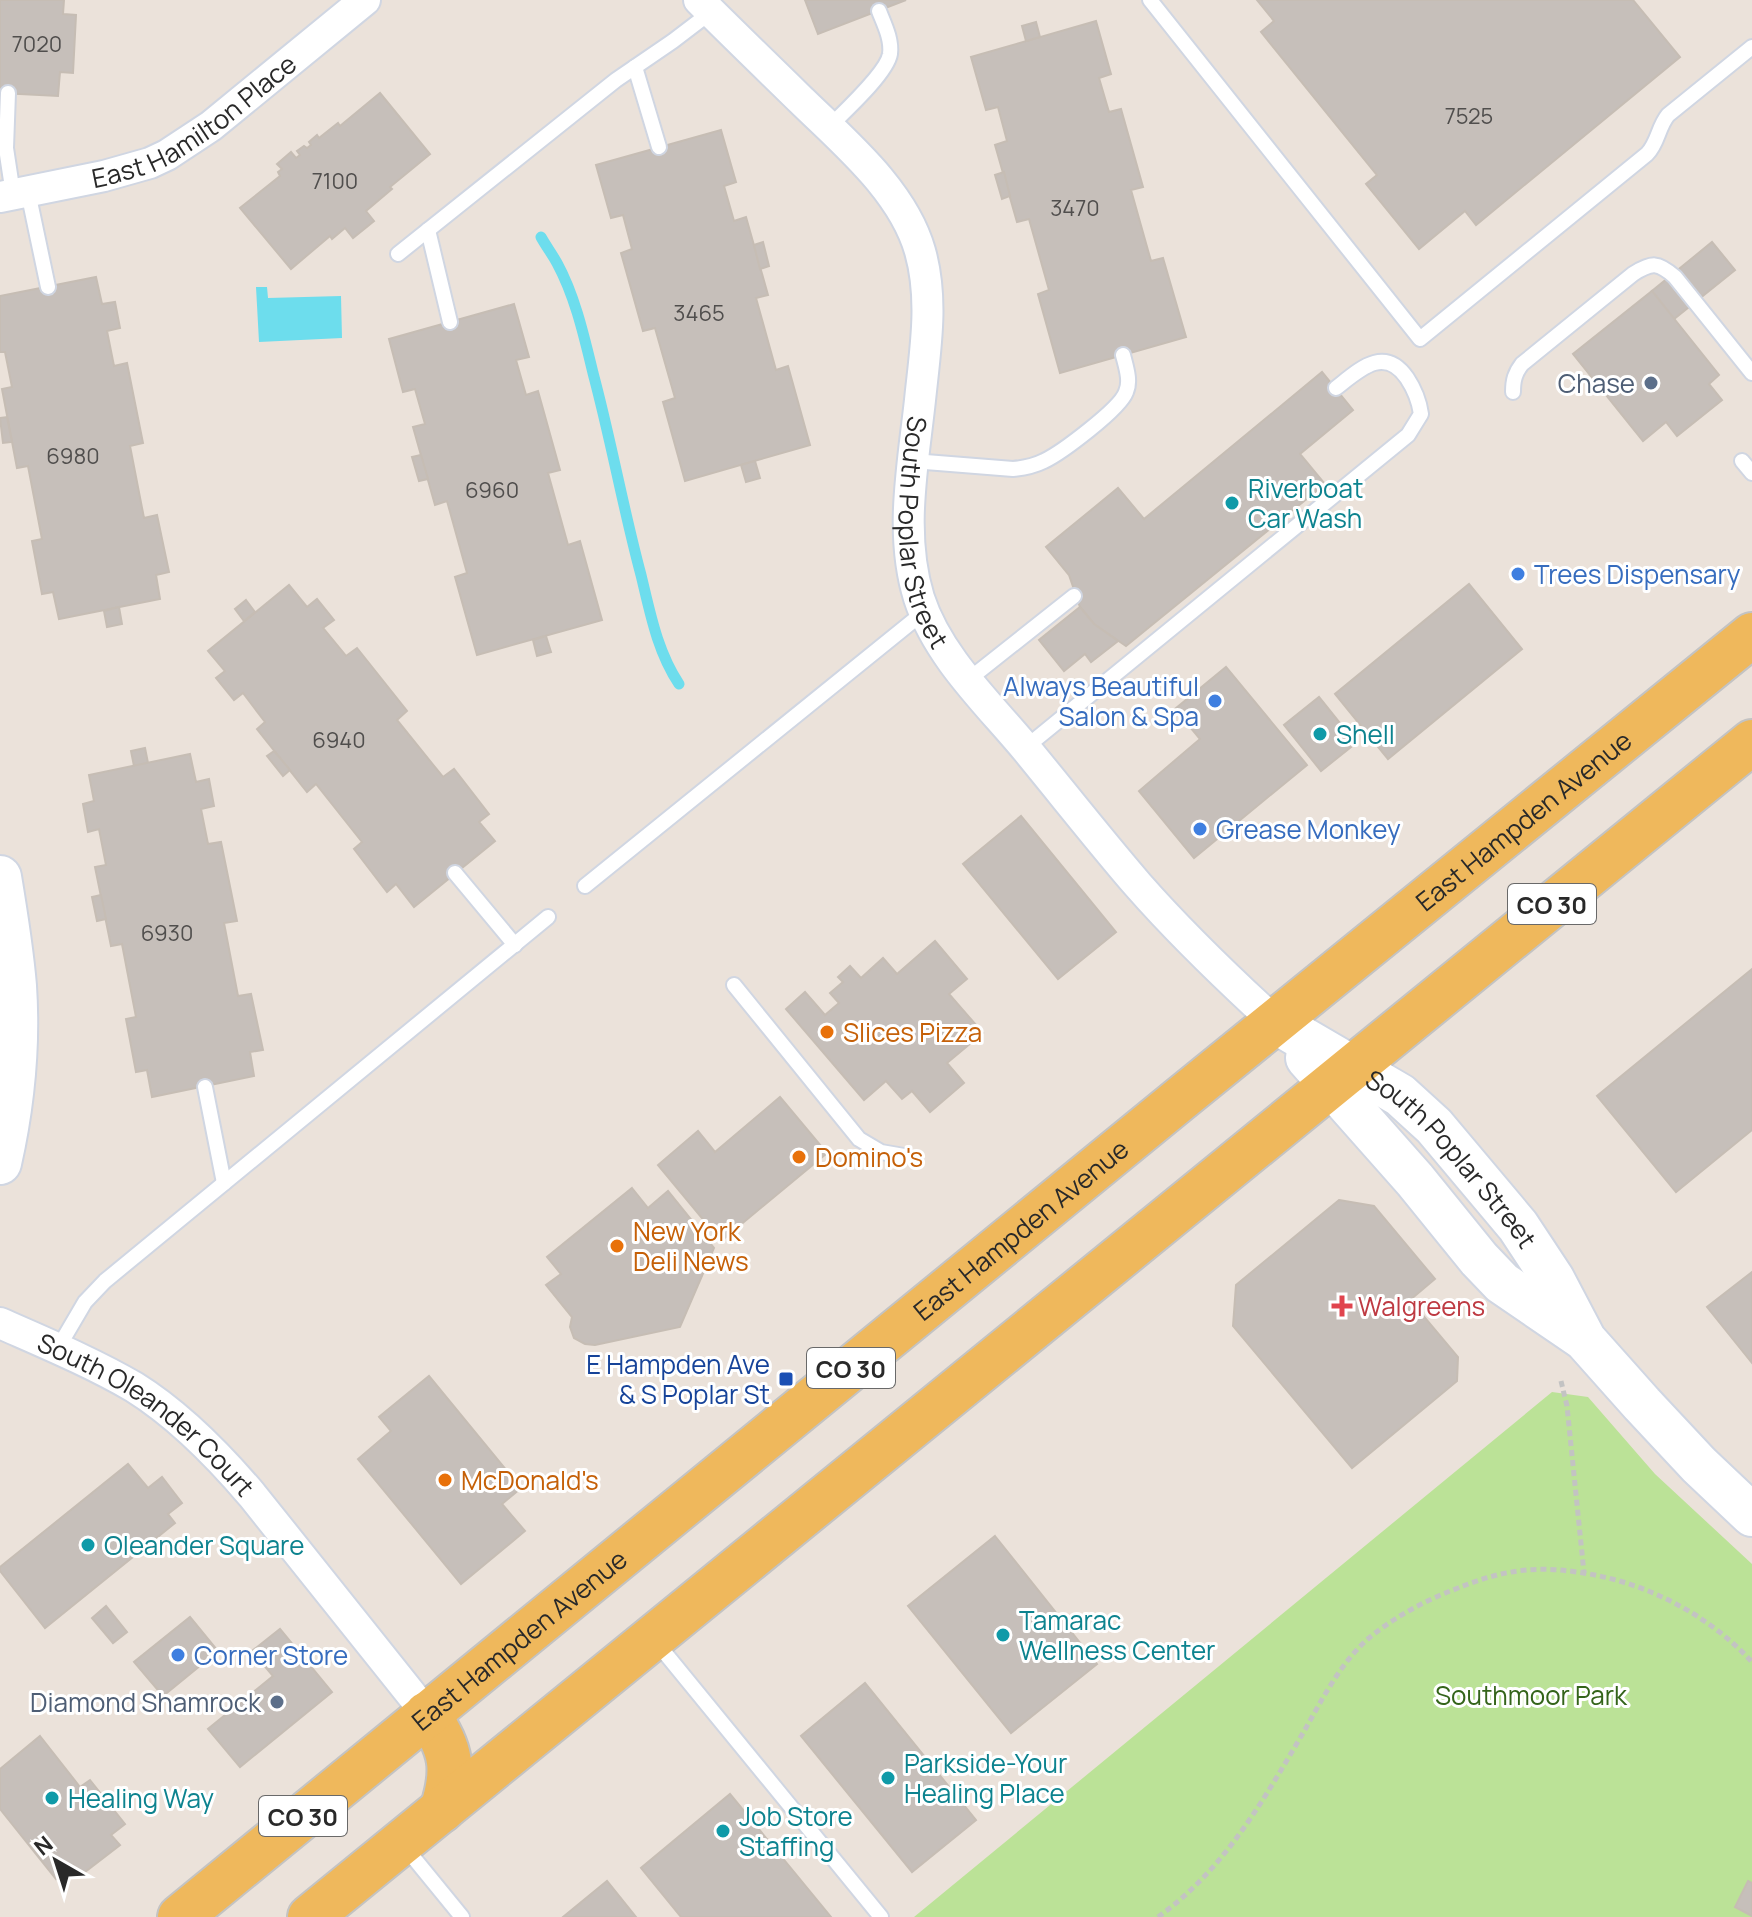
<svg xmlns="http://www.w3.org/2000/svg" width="1752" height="1917" font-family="Manrope,sans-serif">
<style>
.green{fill:#bbe297}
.water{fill:#6ddded}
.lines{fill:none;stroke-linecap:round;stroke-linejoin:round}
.stream{stroke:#6ddded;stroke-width:11}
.building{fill:#c6bfba;stroke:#c6bdb4;stroke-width:2}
.lane-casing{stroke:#d0d6e2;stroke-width:18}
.street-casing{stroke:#d0d6e2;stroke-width:34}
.secondary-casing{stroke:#d0d6e2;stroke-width:46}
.primary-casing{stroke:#c3c3c3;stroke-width:48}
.path{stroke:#c3c3c3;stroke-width:5;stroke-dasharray:6 4;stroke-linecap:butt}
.lane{stroke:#fff;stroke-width:14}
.street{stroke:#fff;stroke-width:30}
.secondary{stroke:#fff;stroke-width:42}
.primary{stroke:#efb85c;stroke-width:44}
.service-dot{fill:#5c6f8a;stroke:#fff;stroke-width:3}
.culture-dot{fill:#0f9aa8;stroke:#fff;stroke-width:3}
.shop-dot{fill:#3f7fe0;stroke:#fff;stroke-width:3}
.food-dot{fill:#e8710a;stroke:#fff;stroke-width:3}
.health-dot{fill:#e0444e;stroke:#fff;stroke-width:3}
.transit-dot{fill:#1a4fb4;stroke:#fff;stroke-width:3}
.labels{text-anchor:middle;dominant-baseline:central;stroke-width:6;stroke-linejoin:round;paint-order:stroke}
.number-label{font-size:22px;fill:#504e4d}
.shield{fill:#fff;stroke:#696969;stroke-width:2}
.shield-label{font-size:24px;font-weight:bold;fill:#292929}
.street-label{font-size:26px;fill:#292929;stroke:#fff}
.service-label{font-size:26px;fill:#4e5e75;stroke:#fff;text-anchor:end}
.culture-label{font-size:26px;fill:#0d838f;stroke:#fff;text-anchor:start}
.shop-label{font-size:26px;fill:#366cbe;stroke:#fff;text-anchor:start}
.food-label{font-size:26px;fill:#c56008;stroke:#fff;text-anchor:start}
.health-label{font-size:26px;fill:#be3a42;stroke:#fff;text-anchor:start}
.transit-label{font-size:26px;fill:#164399;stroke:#fff;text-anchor:end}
.park-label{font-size:26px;fill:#34641a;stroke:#fff}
</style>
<rect width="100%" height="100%" fill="#ebe2da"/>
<polygon class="green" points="1552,1392 1588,1397 1655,1474 1752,1564 1752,1917 914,1917"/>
<polygon class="water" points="256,287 267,287 268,298 341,296 342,338 259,342"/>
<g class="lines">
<path class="stream" d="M541 237C546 246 552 254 557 263 575 296 584 336 593 373 611 440 623 508 641 575 650 612 657 651 679 684"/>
</g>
<g class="building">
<polygon points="0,0 64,0 63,14 76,15 73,73 60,72 58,96 0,93"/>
<polygon points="805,0 906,0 818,34"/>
<polygon points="1257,0 1633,0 1680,57 1476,225 1465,211 1419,249 1366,184 1377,175 1261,32 1274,21"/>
<polygon points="1096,21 1111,74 1099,78 1109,112 1121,109 1143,187 1131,190 1151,261 1163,258 1186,337 1060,373 1038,294 1049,290 1029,219 1017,222 995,145 1007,141 998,107 986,110 971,57"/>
<polygon points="1036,22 1040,37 1026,41 1022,26"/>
<polygon points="380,93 430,154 390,187 392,189 366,211 374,221 353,238 345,228 332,239 330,236 291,269 240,208 280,176 278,172 282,169 277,164 291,152 296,158 300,155 297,151 304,146 307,148 311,145 309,142 317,135 319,138 338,123 340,126"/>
<polygon points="721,130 736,182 724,186 734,221 746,217 768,295 756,298 776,370 788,366 810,445 685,481 663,402 675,398 655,328 643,331 621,253 632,249 623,215 611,218 596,165"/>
<polygon points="1004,172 1010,196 1002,199 995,175"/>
<polygon points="763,242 769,266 760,269 754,245"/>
<polygon points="1712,242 1735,270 1674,319 1652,291"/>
<polygon points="96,277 102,304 115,302 120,328 107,331 114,366 127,363 143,443 130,446 144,518 157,515 169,572 156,575 160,599 59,619 53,592 42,594 32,541 42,539 28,466 17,468 2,389 12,387 5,352 0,352 0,296"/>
<polygon points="1652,291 1719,375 1709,384 1722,400 1677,436 1666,422 1643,441 1573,354"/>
<polygon points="514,304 529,357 516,360 526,395 538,391 560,470 548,473 568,545 580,541 602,620 477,655 455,577 467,573 447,501 435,505 413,427 425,424 415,389 403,392 389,339"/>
<polygon points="1322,372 1353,410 1300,454 1325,484 1126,646 1094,624 1080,607 1069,575 1046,547 1118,488 1144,519"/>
<polygon points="7,417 12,442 3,443 0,418"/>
<polygon points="421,455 428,479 419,481 412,457"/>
<polygon points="755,461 760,478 746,482 741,465"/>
<polygon points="1469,584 1522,649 1388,759 1335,694"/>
<polygon points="289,585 307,607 317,599 334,620 323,628 346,656 357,648 407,711 397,720 443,777 454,769 489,814 479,822 495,841 414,907 396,884 387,892 354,849 362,842 316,784 307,792 257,729 265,722 243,693 234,700 216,678 225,671 208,651"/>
<polygon points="246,600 255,612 244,621 235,609"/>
<polygon points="119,607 122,624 107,627 104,611"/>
<polygon points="1080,607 1094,624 1118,641 1091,662 1085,654 1064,671 1039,640"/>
<polygon points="546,636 551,652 537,656 533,640"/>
<polygon points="1226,667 1307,765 1194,858 1139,791 1200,739 1175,709"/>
<polygon points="1319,697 1356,743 1321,771 1284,725"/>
<polygon points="145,748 148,763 134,766 131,751"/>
<polygon points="274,751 290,770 283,776 267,756"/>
<polygon points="190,754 196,782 209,779 214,806 201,809 208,844 221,842 237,921 224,923 238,996 251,994 263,1050 250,1052 254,1076 152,1097 147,1070 136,1072 126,1019 136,1017 122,944 111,946 95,867 106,865 99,829 88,832 83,804 94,801 89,775"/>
<polygon points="1021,816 1116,932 1058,979 963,864"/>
<polygon points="101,895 106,919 97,921 92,897"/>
<polygon points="935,941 967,979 949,994 983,1033 947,1063 964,1083 930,1112 912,1091 902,1099 886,1081 864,1100 786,1009 805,992 825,1015 839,1003 830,993 843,982 838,977 850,966 861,978 883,958 897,974"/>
<polygon points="1752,969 1752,1130 1676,1192 1597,1096"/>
<polygon points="780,1097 827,1153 721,1241 658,1165 698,1131 715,1152"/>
<polygon points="632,1188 648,1208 668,1191 714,1248 680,1327 595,1345 585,1344 574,1338 570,1327 572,1317 546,1285 561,1274 547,1257"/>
<polygon points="1339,1200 1374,1206 1435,1279 1410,1300 1458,1357 1457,1381 1352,1468 1233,1326 1236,1285"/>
<polygon points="1752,1272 1752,1363 1707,1307"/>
<polygon points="429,1376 521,1488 502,1504 525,1531 461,1584 358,1459 391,1431 379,1417"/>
<polygon points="128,1464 148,1488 162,1477 182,1503 168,1514 175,1523 45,1628 0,1571 0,1567"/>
<polygon points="995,1536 1097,1664 1011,1733 908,1606"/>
<polygon points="106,1606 127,1632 113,1643 92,1618"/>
<polygon points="190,1617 218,1651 163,1696 134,1662"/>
<polygon points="280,1629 332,1692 240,1767 208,1729 273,1676 252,1651"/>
<polygon points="865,1683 976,1820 912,1872 801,1736"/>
<polygon points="40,1736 80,1787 90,1780 125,1824 111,1835 120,1845 81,1875 73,1865 56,1879 0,1809 0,1769"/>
<polygon points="730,1794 831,1917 681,1917 641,1868"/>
<polygon points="607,1881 636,1917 563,1917"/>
<polygon points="1748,1881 1752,1883 1752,1916 1735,1907"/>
</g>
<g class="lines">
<g class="lane-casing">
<g id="lane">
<path d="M1150 0 1420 339 1647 154C1658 143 1658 127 1668 115L1752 47"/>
<polyline points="635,67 659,147"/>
<polyline points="8,93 6,148 13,194"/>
<path d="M829 127C844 112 887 73 890 54 892 39 884 24 879 11"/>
<polyline points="28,192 48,287"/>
<polyline points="428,230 450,322"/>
<polyline points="398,254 616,80 673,41 711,12"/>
<path d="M1513 392C1513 380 1515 373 1522 364L1633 274C1652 262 1658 262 1675 277L1752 373"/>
<path d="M913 461 1013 469C1024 468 1034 466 1044 461 1061 453 1120 409 1126 392 1131 381 1126 367 1123 355"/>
<polyline points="1742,461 1752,473"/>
<polyline points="968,680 1074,596"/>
<path d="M1025 748 1408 435 1421 414C1419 400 1415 390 1407 378 1384 345 1359 370 1336 388"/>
<polyline points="455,873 515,945"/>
<polyline points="585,886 924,612"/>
<polyline points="734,985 859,1139 881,1152 904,1156"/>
<polyline points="205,1087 224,1183"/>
<polyline points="58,1348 85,1302 105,1281 548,917"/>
<polyline points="656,1642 881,1917"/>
<polyline points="404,1846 462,1917"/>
</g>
</g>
<g class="street-casing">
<g id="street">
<path id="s1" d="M699 0C733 34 767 67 802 101 845 143 903 191 920 251 934 300 925 351 920 400 913 465 899 534 919 598 938 657 989 704 1027 750 1064 795 1100 841 1138 885 1181 934 1228 979 1275 1022"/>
<path id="s2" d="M0 197 104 176 150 163 167 155 211 126 365 0"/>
<path id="s3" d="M0 1323C45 1343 91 1362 134 1387 179 1415 218 1455 252 1495L427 1714"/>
</g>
</g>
<g class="secondary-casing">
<g id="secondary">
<path d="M0 877C6 913 12 950 15 986 19 1045 13 1105 0 1163"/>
<path id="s4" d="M1275 1022 1400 1095 1434 1126 1518 1226 1553 1279 1585 1340 1642 1404 1699 1465 1752 1515"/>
<polyline points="1307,1058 1415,1180 1479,1259 1502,1283 1581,1337"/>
</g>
</g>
<g class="primary-casing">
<g id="primary">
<path d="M427 1714C452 1749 455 1770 442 1810"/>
<path id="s5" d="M180 1917 1179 1100 1752 635"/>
<polyline points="310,1917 1752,742"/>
</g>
</g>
<g class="path">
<polyline points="1561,1381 1567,1406 1584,1573"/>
<path d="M1158 1917C1224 1870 1263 1801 1303 1733 1322 1700 1340 1663 1369 1638 1393 1618 1424 1601 1453 1590 1497 1572 1529 1565 1577 1572 1643 1581 1707 1613 1752 1662"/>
</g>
<use href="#lane" class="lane"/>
<use href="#street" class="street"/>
<use href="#secondary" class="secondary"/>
<use href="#primary" class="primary"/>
</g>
<g class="service-dot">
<circle cx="1651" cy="383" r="8"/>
<circle cx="277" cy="1702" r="8"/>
</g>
<g class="culture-dot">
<circle cx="1232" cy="503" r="8"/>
<circle cx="1320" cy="734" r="8"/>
<circle cx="88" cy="1545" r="8"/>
<circle cx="1003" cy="1635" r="8"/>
<circle cx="888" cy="1778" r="8"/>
<circle cx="52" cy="1798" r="8"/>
<circle cx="723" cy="1831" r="8"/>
</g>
<g class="shop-dot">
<circle cx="1518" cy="574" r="8"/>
<circle cx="1215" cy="701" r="8"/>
<circle cx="1200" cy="829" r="8"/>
<circle cx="178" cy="1655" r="8"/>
</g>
<g class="food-dot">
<circle cx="827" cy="1032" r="8"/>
<circle cx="799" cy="1157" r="8"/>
<circle cx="617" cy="1246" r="8"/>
<circle cx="445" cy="1480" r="8"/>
</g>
<path class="health-dot" d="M1338 1294h8v8h8v8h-8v8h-8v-8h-8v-8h8z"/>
<rect class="transit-dot" x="778" y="1371" width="16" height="16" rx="4"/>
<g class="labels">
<g class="number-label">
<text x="37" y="44">7020</text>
<text x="1469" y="116">7525</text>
<text x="335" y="181">7100</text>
<text x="1075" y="208">3470</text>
<text x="699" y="313">3465</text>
<text x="73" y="456">6980</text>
<text x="492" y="490">6960</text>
<text x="339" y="740">6940</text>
<text x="167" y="933">6930</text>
</g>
<g class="shield">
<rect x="1508" y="884" width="88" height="40" rx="6"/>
<rect x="807" y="1348" width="88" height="40" rx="6"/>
<rect x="259" y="1796" width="88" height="40" rx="6"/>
</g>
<g class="shield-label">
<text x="1552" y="904">CO 30</text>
<text x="851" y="1368">CO 30</text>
<text x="303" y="1816">CO 30</text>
</g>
<g class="street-label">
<text stroke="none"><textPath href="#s2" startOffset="212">East Hamilton Place</textPath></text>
<text stroke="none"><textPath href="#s1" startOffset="622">South Poplar Street</textPath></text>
<text stroke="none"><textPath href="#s5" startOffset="1734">East Hampden Avenue</textPath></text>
<text stroke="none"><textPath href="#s4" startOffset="226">South Poplar Street</textPath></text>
<text stroke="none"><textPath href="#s5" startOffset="1086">East Hampden Avenue</textPath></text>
<text stroke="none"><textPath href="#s3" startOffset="174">South Oleander Court</textPath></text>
<text stroke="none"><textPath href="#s5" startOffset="438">East Hampden Avenue</textPath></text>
</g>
<g class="service-label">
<text x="1635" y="383">Chase</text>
<text x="261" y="1702">Diamond Shamrock</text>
</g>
<g class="culture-label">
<text x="1248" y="488">Riverboat<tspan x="1248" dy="30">Car Wash</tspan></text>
<text x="1336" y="734">Shell</text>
<text x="104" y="1545">Oleander Square</text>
<text x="1019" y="1620">Tamarac<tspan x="1019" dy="30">Wellness Center</tspan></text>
<text x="904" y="1763">Parkside-Your<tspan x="904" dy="30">Healing Place</tspan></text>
<text x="68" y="1798">Healing Way</text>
<text x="739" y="1816">Job Store<tspan x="739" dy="30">Staffing</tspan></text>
</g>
<g class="shop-label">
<text x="1534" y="574">Trees Dispensary</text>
<text x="1199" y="686" text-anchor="end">Always Beautiful<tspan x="1199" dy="30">Salon &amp; Spa</tspan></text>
<text x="1216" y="829">Grease Monkey</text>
<text x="194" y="1655">Corner Store</text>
</g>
<g class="food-label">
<text x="843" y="1032">Slices Pizza</text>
<text x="815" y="1157">Domino's</text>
<text x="633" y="1231">New York<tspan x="633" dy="30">Deli News</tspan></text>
<text x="461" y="1480">McDonald's</text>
</g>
<g class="health-label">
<text x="1358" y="1306">Walgreens</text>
</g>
<g class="transit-label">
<text x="770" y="1364">E Hampden Ave<tspan x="770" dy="30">&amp; S Poplar St</tspan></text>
</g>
<g class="park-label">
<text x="1531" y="1695">Southmoor Park</text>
</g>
</g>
<g transform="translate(56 1861) rotate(321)" stroke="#ffffff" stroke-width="6" paint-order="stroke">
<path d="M0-6L14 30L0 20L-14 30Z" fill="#292929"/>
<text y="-12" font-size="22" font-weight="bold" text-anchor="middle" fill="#292929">N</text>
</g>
</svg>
